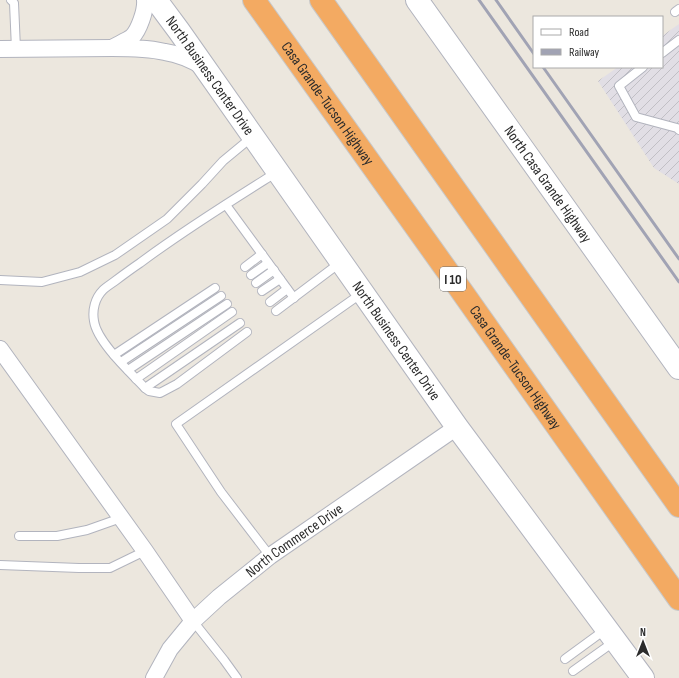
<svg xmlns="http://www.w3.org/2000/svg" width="679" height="678" font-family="'Sofia Sans Condensed',sans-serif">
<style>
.industrial{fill:url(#industrial-furrows)}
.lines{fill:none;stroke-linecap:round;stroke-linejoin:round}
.service-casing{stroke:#b2b4be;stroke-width:10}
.minor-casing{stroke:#b2b4be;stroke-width:18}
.secondary-casing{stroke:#b2b4be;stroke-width:24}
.motorway-casing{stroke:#c8c8c8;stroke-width:24}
.service{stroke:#fff;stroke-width:8}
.minor{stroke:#fff;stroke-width:16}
.secondary{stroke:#fff;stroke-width:22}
.motorway{stroke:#f3aa62;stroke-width:22}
.rail{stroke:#a1a3b4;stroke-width:3}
.labels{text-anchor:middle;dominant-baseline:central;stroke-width:3;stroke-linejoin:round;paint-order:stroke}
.shield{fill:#fff;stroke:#6b6b6b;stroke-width:1}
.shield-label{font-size:14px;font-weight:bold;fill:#2b2b2b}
.street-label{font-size:15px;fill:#2b2b2b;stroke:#fff}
</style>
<defs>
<pattern id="industrial-furrows" width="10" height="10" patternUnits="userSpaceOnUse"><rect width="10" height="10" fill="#e1dee5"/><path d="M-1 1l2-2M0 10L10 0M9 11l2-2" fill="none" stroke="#c1bfc5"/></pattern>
</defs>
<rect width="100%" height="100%" fill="#ece7de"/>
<polygon class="industrial" points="679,24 679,184 654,168 598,81 618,67 662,67 662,36"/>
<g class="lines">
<g class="service-casing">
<g id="service">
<polyline points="11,0 14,3 16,49"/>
<polyline points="675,12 679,9"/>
<polyline points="662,53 679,40"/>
<polyline points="643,67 619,86 636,117 677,128 679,130"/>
<polyline points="226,205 294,298"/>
<polyline points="245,267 262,254"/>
<polyline points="251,275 268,263"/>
<polyline points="0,280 42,282 80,272 115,255 167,219 202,184 223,161 252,137"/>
<polyline points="256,283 274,270"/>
<polyline points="262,291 280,279"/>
<polyline points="270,302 287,289"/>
<polyline points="276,311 341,262"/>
<path d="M247 332 177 384 160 393 149 391 145 388C131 373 97 342 94 321 92 310 95 298 103 290 106 287 111 284 115 281 123 275 131 269 140 263 184 230 231 201 277 172"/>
<polyline points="114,355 215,288"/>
<polyline points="121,362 221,296"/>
<polyline points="128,370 227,304"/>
<polyline points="136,379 232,312"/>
<polyline points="145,388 240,323"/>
<polyline points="19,536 57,536 87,530 121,518"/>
<polyline points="270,556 221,492 176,424 362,293"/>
<polyline points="0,565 79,568 110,568 145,551"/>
<polyline points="193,621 224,660 237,678"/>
<polyline points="565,659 606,629"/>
<polyline points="573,671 615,641"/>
</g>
</g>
<g class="minor-casing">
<g id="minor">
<path d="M145 0C146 10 139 30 132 37 128 40 117 45 112 48 130 48 148 48 165 52 179 54 192 60 204 67"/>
<polyline points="0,49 112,48"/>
<polyline points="0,349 145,551 193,621"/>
<path id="s1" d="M154 678 170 649 193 621 219 597 270 556 457 427"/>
</g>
</g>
<g class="secondary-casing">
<g id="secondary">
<path id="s2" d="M156 0 179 31 457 427 643 678"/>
<path id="s3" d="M417 0 679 368"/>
</g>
</g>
<g class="motorway-casing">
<g id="motorway">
<path id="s4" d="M254 0 458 286 679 599"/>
<polyline points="321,0 679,506"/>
</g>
</g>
<use href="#service" class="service"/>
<use href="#minor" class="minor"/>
<use href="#secondary" class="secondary"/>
<use href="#motorway" class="motorway"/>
<g class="rail">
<polyline points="479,0 679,282"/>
<polyline points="496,0 534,54"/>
<polyline points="543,67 679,259"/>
</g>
</g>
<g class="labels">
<rect class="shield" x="440" y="267" width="26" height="24" rx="3"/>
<g class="shield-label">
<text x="453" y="279">I 10</text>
</g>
<g class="street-label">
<text stroke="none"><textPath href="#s2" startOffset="93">North Business Center Drive</textPath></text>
<text stroke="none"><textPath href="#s4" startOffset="127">Casa Grande-Tucson Highway</textPath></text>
<text stroke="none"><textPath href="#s3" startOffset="226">North Casa Grande Highway</textPath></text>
<text stroke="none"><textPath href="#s2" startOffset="417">North Business Center Drive</textPath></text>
<text stroke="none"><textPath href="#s4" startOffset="451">Casa Grande-Tucson Highway</textPath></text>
<text stroke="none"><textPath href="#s1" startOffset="199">North Commerce Drive</textPath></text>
</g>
</g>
<rect x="533" y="16" width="130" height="52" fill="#ffffff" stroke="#aaaaaa"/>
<rect x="541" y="29" width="20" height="6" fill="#ffffff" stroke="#aaaaaa"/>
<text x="569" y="36" font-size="12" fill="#2b2b2b">Road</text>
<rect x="541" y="49" width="20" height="6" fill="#a1a3b4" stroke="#aaaaaa"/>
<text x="569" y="56" font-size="12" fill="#2b2b2b">Railway</text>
<g transform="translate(643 642)" stroke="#ffffff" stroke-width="3" paint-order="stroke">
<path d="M0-3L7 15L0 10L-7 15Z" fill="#2b2b2b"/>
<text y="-6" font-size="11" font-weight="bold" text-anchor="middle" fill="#2b2b2b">N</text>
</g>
</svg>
